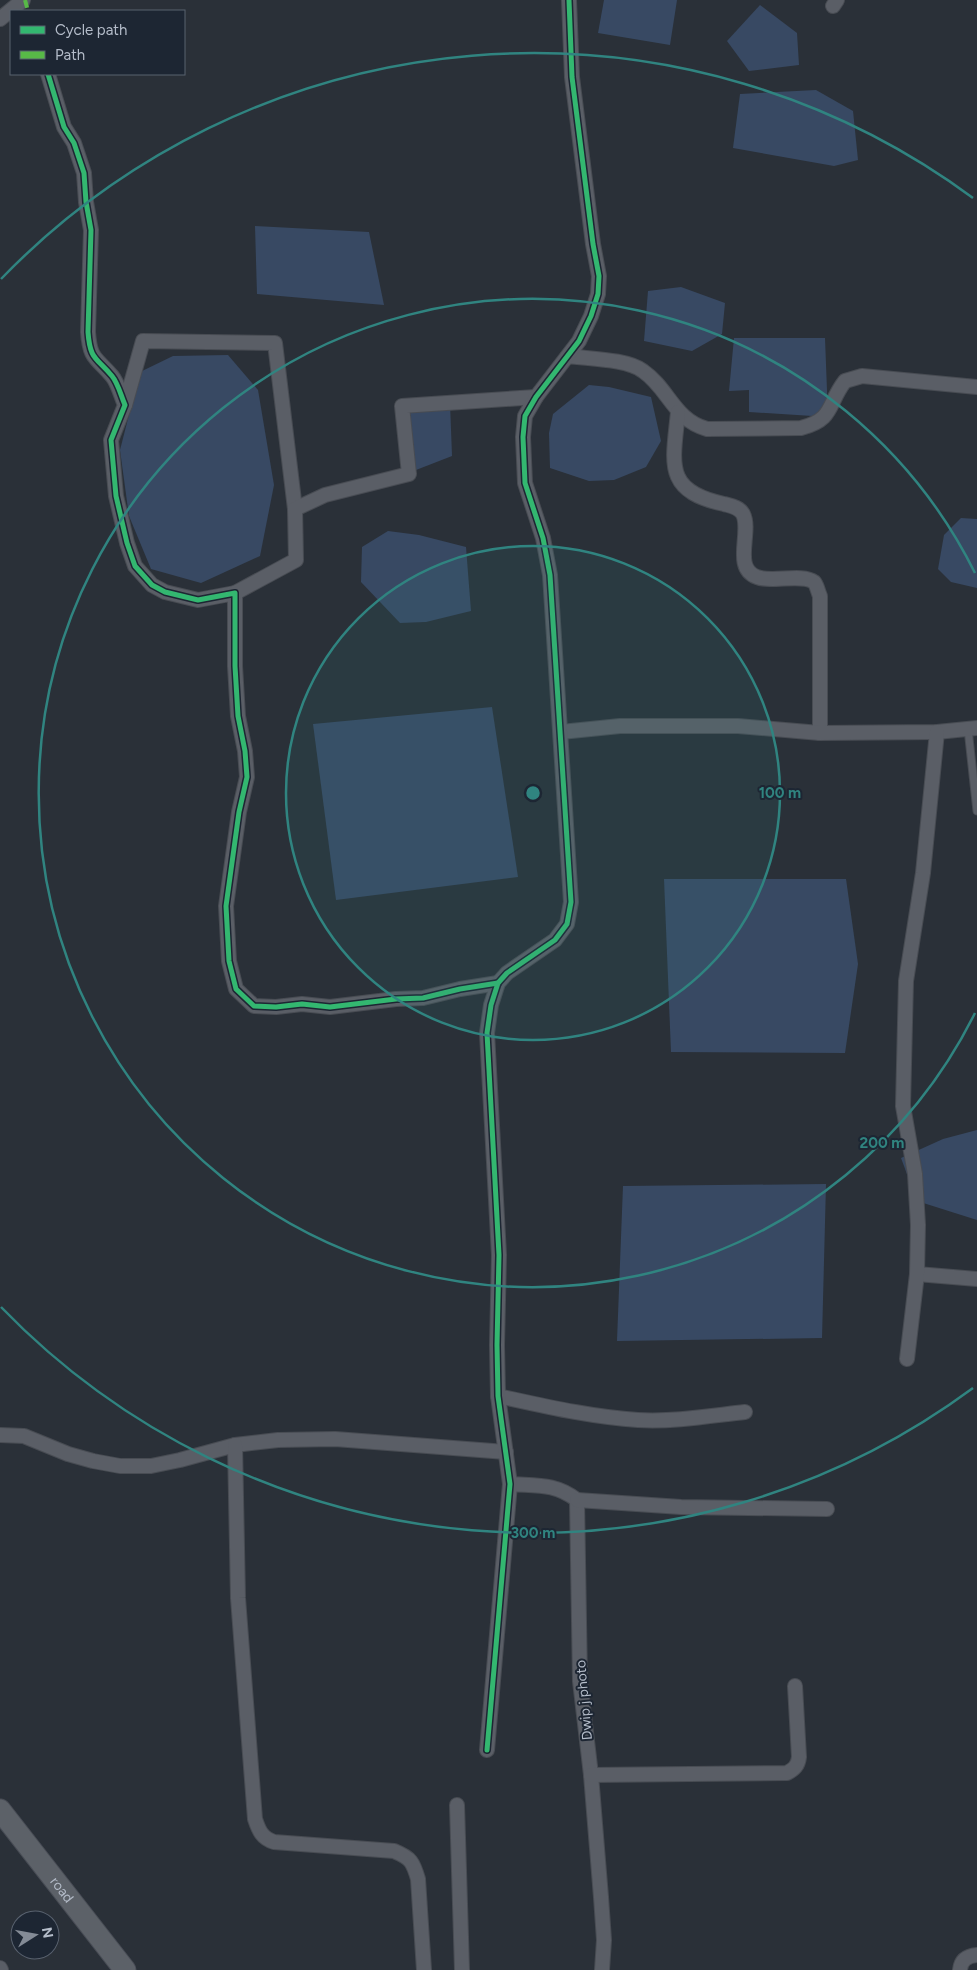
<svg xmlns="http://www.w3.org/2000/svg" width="977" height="1970" font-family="Figtree,sans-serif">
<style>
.water{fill:#384963}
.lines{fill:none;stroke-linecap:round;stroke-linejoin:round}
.service-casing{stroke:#484c53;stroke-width:9}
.minor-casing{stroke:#484c53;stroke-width:16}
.primary-casing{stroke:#484c55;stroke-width:23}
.service{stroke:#5a5e66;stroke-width:7}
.minor{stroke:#5a5e66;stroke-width:14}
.primary{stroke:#5c6168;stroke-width:21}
.quiet{stroke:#58b947;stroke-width:4;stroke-dasharray:8 4;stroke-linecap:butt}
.cycleway-casing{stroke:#1d2633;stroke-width:8}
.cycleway{stroke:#33b770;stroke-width:5}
.ring{fill:none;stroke:#308480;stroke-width:2.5}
.labels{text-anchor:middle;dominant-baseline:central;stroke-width:4;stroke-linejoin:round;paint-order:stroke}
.street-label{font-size:14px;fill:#b4bcc9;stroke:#1d2633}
.centre{fill:#308480;stroke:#1d2633;stroke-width:2.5}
.ring-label{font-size:15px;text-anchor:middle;font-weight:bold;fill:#308480;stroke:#1d2633;stroke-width:4;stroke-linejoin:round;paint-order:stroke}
</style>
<rect width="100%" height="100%" fill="#2a3038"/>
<g class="water">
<polygon points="604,0 677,0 670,45 598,33"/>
<polygon points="760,5 797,33 799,65 749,71 727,41"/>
<polygon points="816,90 853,111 858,160 834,166 733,148 740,94"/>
<polygon points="255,226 369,232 384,305 257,294"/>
<polygon points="681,287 725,303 722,334 692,351 644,341 648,291"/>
<polygon points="734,338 825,338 828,417 749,412 749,390 729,391"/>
<polygon points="228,355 258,390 274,485 260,556 201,583 151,569 129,516 120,450 140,372 173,356"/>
<polygon points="589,385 609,387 651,397 661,441 646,467 614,480 589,481 550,468 549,433 553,414"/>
<polygon points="450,403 452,456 416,470 404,405"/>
<polygon points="961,518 977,519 977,588 951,582 938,569 944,535"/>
<polygon points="388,531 419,535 466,547 471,611 426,622 400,623 361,582 362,547"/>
<polygon points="492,707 518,877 336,900 313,724"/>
<polygon points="664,879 846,879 858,964 845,1053 671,1052"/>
<polygon points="977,1130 977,1220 917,1201 901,1158 943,1139"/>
<polygon points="826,1184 822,1338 617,1341 623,1186"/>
</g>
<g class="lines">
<g class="service-casing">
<polyline id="service" points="968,729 977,811"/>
</g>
<g class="minor-casing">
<g id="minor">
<polyline points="833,6 837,0"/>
<polyline points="0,19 23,0"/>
<path d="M48 74 64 127 74 143 84 173 86 202 91 230 88 332C90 360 96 357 112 376 118 383 121 396 125 405L111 440 116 496 127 543 135 566 152 585 165 592 198 600 235 593V666L238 716 245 751 247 777 239 812 226 906 229 961 236 989 254 1006 276 1007 302 1004 330 1007 396 999 423 998 460 989 498 983"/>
<path d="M568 356C589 359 627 359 643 371 669 389 674 420 707 429L801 428C835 419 827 404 845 381L862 376 977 387"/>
<polyline points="125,405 143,341 275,343 295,509"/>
<path d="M678 412C673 463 663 491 724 504 731 506 739 507 743 514 752 532 732 568 757 577 772 583 802 573 814 582 817 585 818 592 820 596V733"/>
<polyline points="235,593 296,560 295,509 325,495 409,474 402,406 536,397"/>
<polyline points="561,732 620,726 738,726 820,733 937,732 977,728"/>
<polyline points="917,1274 977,1279"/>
<polyline points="907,1359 917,1274 918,1225 915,1174 903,1106 906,981 923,873 937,732"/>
<path d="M498 1396C544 1406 590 1417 638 1420 674 1422 709 1416 745 1412"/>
<polyline points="0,1435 24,1436 68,1454 93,1461 120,1466 151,1466 180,1460 235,1445 278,1440 335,1439 506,1452"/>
<path d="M235 1445 238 1598 255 1819C259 1831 262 1838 274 1842L394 1851C411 1858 413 1862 418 1879L424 1970"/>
<path d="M510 1484C537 1486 555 1483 577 1500L580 1681 591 1775 601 1897 604 1940 602 1970"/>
<polyline points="577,1500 681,1507 827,1509"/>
<polyline points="487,1750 510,1484 498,1396 497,1345 499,1255 487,1033 491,1005 498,983 507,973 555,940 567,924 571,902 550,575 543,538 525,483 523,437 525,416 536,397 579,341 591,316 598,294 599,276 593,244 572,77 569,0"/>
<path d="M591 1775 787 1773C794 1769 798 1766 799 1757L795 1686"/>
<polyline points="457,1805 462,1970"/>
<polyline points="0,1968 1,1970"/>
<path d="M960 1970C961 1960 967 1956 977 1955"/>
</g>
</g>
<g class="primary-casing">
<g id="primary">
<path id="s1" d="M0 1810 125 1970"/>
</g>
</g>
<use href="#service" class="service"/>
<use href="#minor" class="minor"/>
<use href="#primary" class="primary"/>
<polyline class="quiet" points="25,0 28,11"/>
<g class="cycleway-casing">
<g id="cycleway">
<path d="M48 74 64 127 74 143 84 173 86 202 91 230 88 332C90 360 96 357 112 376 118 383 121 396 125 405L111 440 116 496 127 543 135 566 152 585 165 592 198 600 235 593V666L238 716 245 751 247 777 239 812 226 906 229 961 236 989 254 1006 276 1007 302 1004 330 1007 396 999 423 998 460 989 498 983"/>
<polyline points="487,1750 510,1484 498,1396 497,1345 499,1255 487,1033 491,1005 498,983 507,973 555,940 567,924 571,902 550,575 543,538 525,483 523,437 525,416 536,397 579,341 591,316 598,294 599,276 593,244 572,77 569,0"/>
</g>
</g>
<use href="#cycleway" class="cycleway"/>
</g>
<circle cx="533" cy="793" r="247" fill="#308480" fill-opacity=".12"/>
<g class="ring">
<circle cx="533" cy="793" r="247"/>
<path d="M975 1013A494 494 0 1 1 975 573"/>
<path d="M973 1388A740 740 0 0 1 1 1307M1 279A740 740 0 0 1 973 198"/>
</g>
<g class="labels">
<g class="street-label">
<text transform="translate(584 1700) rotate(-95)">Dwip j photo</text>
<text stroke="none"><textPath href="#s1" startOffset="101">road</textPath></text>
</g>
</g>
<circle cx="533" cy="793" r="8" class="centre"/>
<g class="ring-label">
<text x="780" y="798">100 m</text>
<text x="882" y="1148">200 m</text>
<text x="533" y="1538">300 m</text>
</g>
<rect x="10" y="10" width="175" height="65" fill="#1d2633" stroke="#59626f"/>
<rect x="20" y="26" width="25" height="8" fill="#33b770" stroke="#59626f"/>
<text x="55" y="35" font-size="15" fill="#b4bcc9">Cycle path</text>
<rect x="20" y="51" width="25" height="8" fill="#58b947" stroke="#59626f"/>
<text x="55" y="60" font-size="15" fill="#b4bcc9">Path</text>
<g transform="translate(35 1935) rotate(79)"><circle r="24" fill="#1d2633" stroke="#59626f"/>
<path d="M0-4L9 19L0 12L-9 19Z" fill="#848b96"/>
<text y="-8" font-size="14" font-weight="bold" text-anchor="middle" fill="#b4bcc9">N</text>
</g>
</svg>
